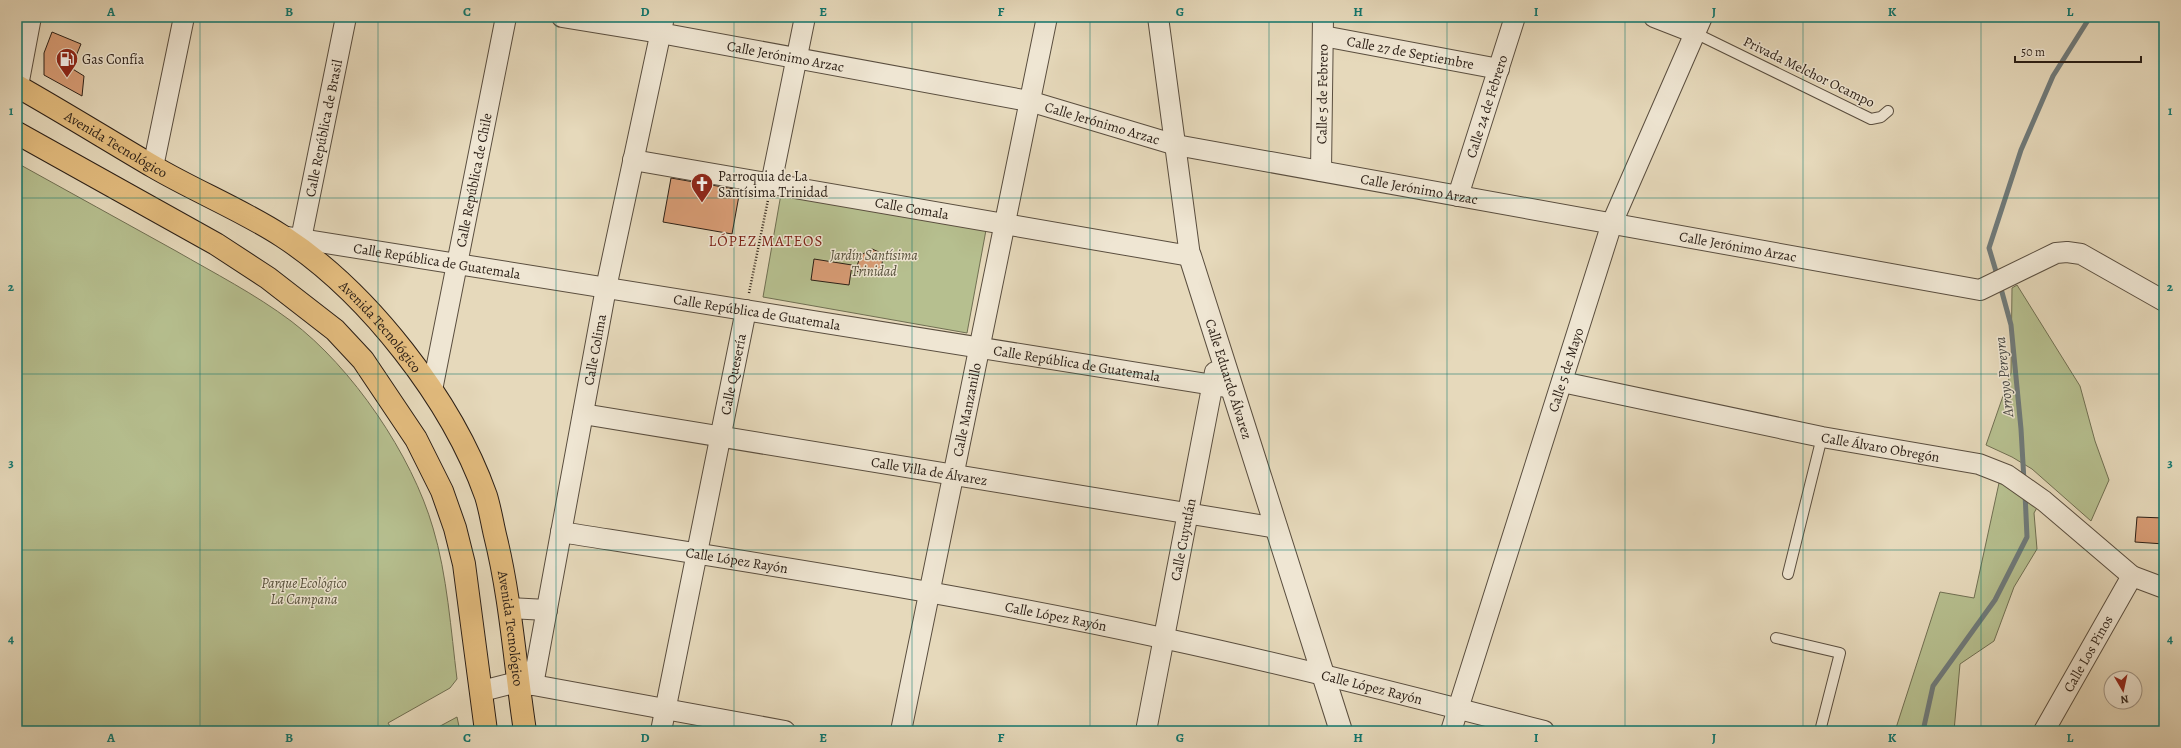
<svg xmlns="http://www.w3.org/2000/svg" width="2181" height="748" font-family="Alegreya,serif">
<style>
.green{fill:#b6bf8f;stroke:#706f52}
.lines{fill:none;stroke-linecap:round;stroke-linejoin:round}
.stream{stroke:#6f7a7a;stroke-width:5}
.building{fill:#d99d76;stroke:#2b1f16}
.service-casing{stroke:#5a4e3f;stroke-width:12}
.minor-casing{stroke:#5a4e3f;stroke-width:22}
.tertiary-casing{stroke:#5a4e3f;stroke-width:24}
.primary-casing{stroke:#2b1f16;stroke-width:24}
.path{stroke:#2b1f16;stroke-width:2.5;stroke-dasharray:1 2;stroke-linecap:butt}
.service{stroke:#efe6d3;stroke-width:10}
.minor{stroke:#efe6d3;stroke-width:20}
.tertiary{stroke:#efe6d3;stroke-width:22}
.primary{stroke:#e3bc7e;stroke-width:22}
.grid{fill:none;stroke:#0f766e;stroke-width:1;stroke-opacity:0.55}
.labels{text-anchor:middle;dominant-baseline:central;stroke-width:3;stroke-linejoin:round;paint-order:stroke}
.street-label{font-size:14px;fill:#2b1f16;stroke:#efe6d3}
.poi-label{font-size:14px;fill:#2b1f16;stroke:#efe6d3;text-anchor:start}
.park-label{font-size:14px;font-style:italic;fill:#554f3a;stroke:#efe6d3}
.neighbourhood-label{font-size:15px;letter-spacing:1px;fill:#7a1f14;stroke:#efe6d3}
.water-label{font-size:15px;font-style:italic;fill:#4d4d48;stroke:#efe6d3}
.neatline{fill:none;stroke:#0f766e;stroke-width:1.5}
.grid-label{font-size:13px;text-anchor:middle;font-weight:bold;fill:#0f766e}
</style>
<rect width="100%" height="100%" fill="#e6d9bb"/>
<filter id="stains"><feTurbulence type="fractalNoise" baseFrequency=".005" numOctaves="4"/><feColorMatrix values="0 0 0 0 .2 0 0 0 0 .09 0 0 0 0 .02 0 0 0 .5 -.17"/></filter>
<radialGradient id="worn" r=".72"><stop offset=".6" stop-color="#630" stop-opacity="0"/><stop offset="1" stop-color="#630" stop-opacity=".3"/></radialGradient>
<g class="green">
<path d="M17 163C70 192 123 222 176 251 214 273 255 294 291 321 352 367 412 455 433 528 447 574 451 631 457 679L450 688 388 723 393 731H17Z"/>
<polygon points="781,194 986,230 967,333 763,297"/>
<polygon points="2017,285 2080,386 2095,441 2109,480 2091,521 2032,469 2012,457 1986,445 2011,373 2012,288"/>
<polygon points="1999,483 2014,488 2039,504 2034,513 2037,549 2014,587 1994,641 1960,664 1954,731 1895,731 1940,592 1974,598"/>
<polygon points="457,717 460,731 431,731"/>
</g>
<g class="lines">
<g class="stream">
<polyline points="1998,278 1989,248 2021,150 2053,76 2090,17"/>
<polyline points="2000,285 2011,325 2021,429 2024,481"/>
<polyline points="1923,731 1933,686 1995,600 2027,537 2025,493"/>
</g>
</g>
<g class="building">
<polygon points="52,32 81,44 71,68 84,76 82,96 44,75 44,53"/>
<polygon points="671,178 740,190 732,234 663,222"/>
<polygon points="872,249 879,252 883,258 881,269 871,274 855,271 861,255"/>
<polygon points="814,259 852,265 849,285 811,280"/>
<polygon points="2137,517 2164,518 2164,544 2135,542"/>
</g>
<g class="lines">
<g class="service-casing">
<g id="service">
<polyline points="1695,33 1871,119 1881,117 1888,111"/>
<polyline points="1788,574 1822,437"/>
<polyline points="1776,638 1840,653 1820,731"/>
</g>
</g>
<g class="minor-casing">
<g id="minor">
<path id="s1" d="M562 17 660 33 1029 101 1176 145 1980 290 2056 253 2067 252 2081 254 2164 301"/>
<polyline points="1654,17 1695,33"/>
<path id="s2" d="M1323 36 1499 69"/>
<polyline points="18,86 31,17"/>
<path id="s3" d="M633 160 1190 256 1158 17"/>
<polyline points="153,167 184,17"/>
<path id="s4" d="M1321 171 1323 17"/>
<polyline points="771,184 805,17"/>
<path id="s5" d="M1458 196 1515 17"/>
<path id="s6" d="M282 236 1232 388"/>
<path id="s7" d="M301 239 346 17"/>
<path id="s8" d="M1562 382 1822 437 1979 464 2007 475 2044 501 2132 576 2164 588"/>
<path id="s9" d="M432 390 506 17"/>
<path id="s10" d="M583 414 1277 528"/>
<path id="s11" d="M561 532C763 564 966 595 1167 639 1293 666 1418 698 1544 731"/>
<polyline points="509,608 547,610"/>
<path id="s12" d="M533 685 606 288 664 17"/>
<polyline points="482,691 517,682 785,731"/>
<path id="s13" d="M661 731 746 310"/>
<path id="s14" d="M901 731 1047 17"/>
<path id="s15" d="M1146 731 1215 372"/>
<path id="s16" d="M1451 731 1612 223 1702 17"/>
<path id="s17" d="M2044 731 2132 576"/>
</g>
</g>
<g class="tertiary-casing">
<g id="tertiary">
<path id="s18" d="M1190 256 1341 731"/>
</g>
</g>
<g class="primary-casing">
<g id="primary">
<path id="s19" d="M17 86C63 112 108 140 154 167 195 191 242 210 282 236 368 292 452 400 486 496 490 509 492 522 495 535 511 599 515 666 525 731"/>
<polyline points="17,133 216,244 268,278 335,330 363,360 416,439 442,491 455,528 464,564 486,731"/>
</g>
</g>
<polyline class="path" points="749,293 768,200"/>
<use href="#service" class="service"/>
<use href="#minor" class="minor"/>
<use href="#tertiary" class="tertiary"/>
<use href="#primary" class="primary"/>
</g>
<path class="grid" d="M200 17V731M378 17V731M556 17V731M734 17V731M912 17V731M1090 17V731M1269 17V731M1447 17V731M1625 17V731M1803 17V731M1981 17V731M17 198H2164M17 374H2164M17 550H2164"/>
<defs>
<g id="fuel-pin" transform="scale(1.15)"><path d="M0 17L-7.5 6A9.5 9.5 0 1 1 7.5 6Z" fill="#8f2418" stroke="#efe6d3"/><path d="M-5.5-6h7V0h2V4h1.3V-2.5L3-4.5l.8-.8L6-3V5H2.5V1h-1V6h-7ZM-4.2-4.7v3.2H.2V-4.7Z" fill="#fff"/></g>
<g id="church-pin" transform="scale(1.15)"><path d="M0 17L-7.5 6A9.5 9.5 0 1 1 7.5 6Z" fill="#8f2418" stroke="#efe6d3"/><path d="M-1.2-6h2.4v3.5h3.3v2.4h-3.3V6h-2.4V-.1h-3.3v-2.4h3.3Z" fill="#fff"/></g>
</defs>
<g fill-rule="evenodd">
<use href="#fuel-pin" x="67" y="59"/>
<use href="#church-pin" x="702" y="184"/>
</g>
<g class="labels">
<g class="street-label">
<text stroke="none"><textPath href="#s2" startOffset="89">Calle 27 de Septiembre</textPath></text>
<text stroke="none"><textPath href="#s1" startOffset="227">Calle Jerónimo Arzac</textPath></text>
<text transform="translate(1809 72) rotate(26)">Privada Melchor Ocampo</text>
<text stroke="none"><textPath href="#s4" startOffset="77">Calle 5 de Febrero</textPath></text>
<text stroke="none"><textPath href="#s5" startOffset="94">Calle 24 de Febrero</textPath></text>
<text stroke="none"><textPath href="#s1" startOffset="551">Calle Jerónimo Arzac</textPath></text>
<text stroke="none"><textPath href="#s7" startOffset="113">Calle República de Brasil</textPath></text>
<text stroke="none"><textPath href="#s19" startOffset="115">Avenida Tecnológico</textPath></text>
<text stroke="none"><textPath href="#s9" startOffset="214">Calle República de Chile</textPath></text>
<text stroke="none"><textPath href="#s1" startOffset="875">Calle Jerónimo Arzac</textPath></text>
<text stroke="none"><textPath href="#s3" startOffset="283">Calle Comala</textPath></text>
<text stroke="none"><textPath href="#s1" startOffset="1199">Calle Jerónimo Arzac</textPath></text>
<text stroke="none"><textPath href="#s6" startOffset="157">Calle República de Guatemala</textPath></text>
<text stroke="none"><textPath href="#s6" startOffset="481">Calle República de Guatemala</textPath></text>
<text stroke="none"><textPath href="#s19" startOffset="439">Avenida Tecnológico</textPath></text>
<text stroke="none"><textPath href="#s12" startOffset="341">Calle Colima</textPath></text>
<text stroke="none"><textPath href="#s6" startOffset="805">Calle República de Guatemala</textPath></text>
<text stroke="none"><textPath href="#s16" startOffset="379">Calle 5 de Mayo</textPath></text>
<text stroke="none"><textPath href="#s13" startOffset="364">Calle Quesería</textPath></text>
<text stroke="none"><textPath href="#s18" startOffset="129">Calle Eduardo Álvarez</textPath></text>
<text stroke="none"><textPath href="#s14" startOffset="328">Calle Manzanillo</textPath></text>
<text stroke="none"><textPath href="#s8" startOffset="325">Calle Álvaro Obregón</textPath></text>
<text stroke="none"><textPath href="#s10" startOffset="351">Calle Villa de Álvarez</textPath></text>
<text stroke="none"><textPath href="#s15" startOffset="195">Calle Cuyutlán</textPath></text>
<text stroke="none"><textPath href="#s11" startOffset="178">Calle López Rayón</textPath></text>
<text stroke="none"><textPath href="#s11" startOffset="502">Calle López Rayón</textPath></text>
<text stroke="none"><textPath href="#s19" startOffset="775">Avenida Tecnológico</textPath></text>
<text stroke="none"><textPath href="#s17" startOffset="89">Calle Los Pinos</textPath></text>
<text stroke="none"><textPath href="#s11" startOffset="826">Calle López Rayón</textPath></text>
</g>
<g class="poi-label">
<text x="82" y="59">Gas Confía</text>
<text x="718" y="176">Parroquia de La<tspan x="718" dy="16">Santísima Trinidad</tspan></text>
</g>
<g class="park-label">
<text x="874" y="255">Jardín Santísima<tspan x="874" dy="16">Trinidad</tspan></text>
<text x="304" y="583">Parque Ecológico<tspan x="304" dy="16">La Campana</tspan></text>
</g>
<g class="neighbourhood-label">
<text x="766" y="241">LÓPEZ MATEOS</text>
</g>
<g class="water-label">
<text transform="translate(2004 377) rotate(-96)">Arroyo Pereyra</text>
</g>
</g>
<rect width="2181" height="748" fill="none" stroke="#e6d9bb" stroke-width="44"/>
<g transform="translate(2123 690) rotate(171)"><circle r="19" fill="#efe6d3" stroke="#a19687"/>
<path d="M0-3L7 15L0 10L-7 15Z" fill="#8f2418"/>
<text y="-6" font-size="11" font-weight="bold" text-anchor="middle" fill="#2b1f16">N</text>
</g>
<path d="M2015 56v6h126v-6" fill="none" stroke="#2b1f16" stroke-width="2"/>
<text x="2021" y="56" font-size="12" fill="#2b1f16" stroke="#efe6d3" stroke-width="3" paint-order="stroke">50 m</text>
<rect x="22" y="22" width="2137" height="704" class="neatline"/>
<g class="grid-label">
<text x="111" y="16">A</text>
<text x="289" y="16">B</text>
<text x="467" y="16">C</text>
<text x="645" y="16">D</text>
<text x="823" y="16">E</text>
<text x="1001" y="16">F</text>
<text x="1180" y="16">G</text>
<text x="1358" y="16">H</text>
<text x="1536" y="16">I</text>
<text x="1714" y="16">J</text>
<text x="1892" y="16">K</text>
<text x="2070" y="16">L</text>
<text x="11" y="115">1</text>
<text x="2170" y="115">1</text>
<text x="11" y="291">2</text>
<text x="2170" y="291">2</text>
<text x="11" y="467">3</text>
<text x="2170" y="467">3</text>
<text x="11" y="643">4</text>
<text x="2170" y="643">4</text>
<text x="111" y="742">A</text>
<text x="289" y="742">B</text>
<text x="467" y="742">C</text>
<text x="645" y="742">D</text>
<text x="823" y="742">E</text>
<text x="1001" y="742">F</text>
<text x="1180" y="742">G</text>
<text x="1358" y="742">H</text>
<text x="1536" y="742">I</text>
<text x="1714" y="742">J</text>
<text x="1892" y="742">K</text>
<text x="2070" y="742">L</text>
</g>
<rect width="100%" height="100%" filter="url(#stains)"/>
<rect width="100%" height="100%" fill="url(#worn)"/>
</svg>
